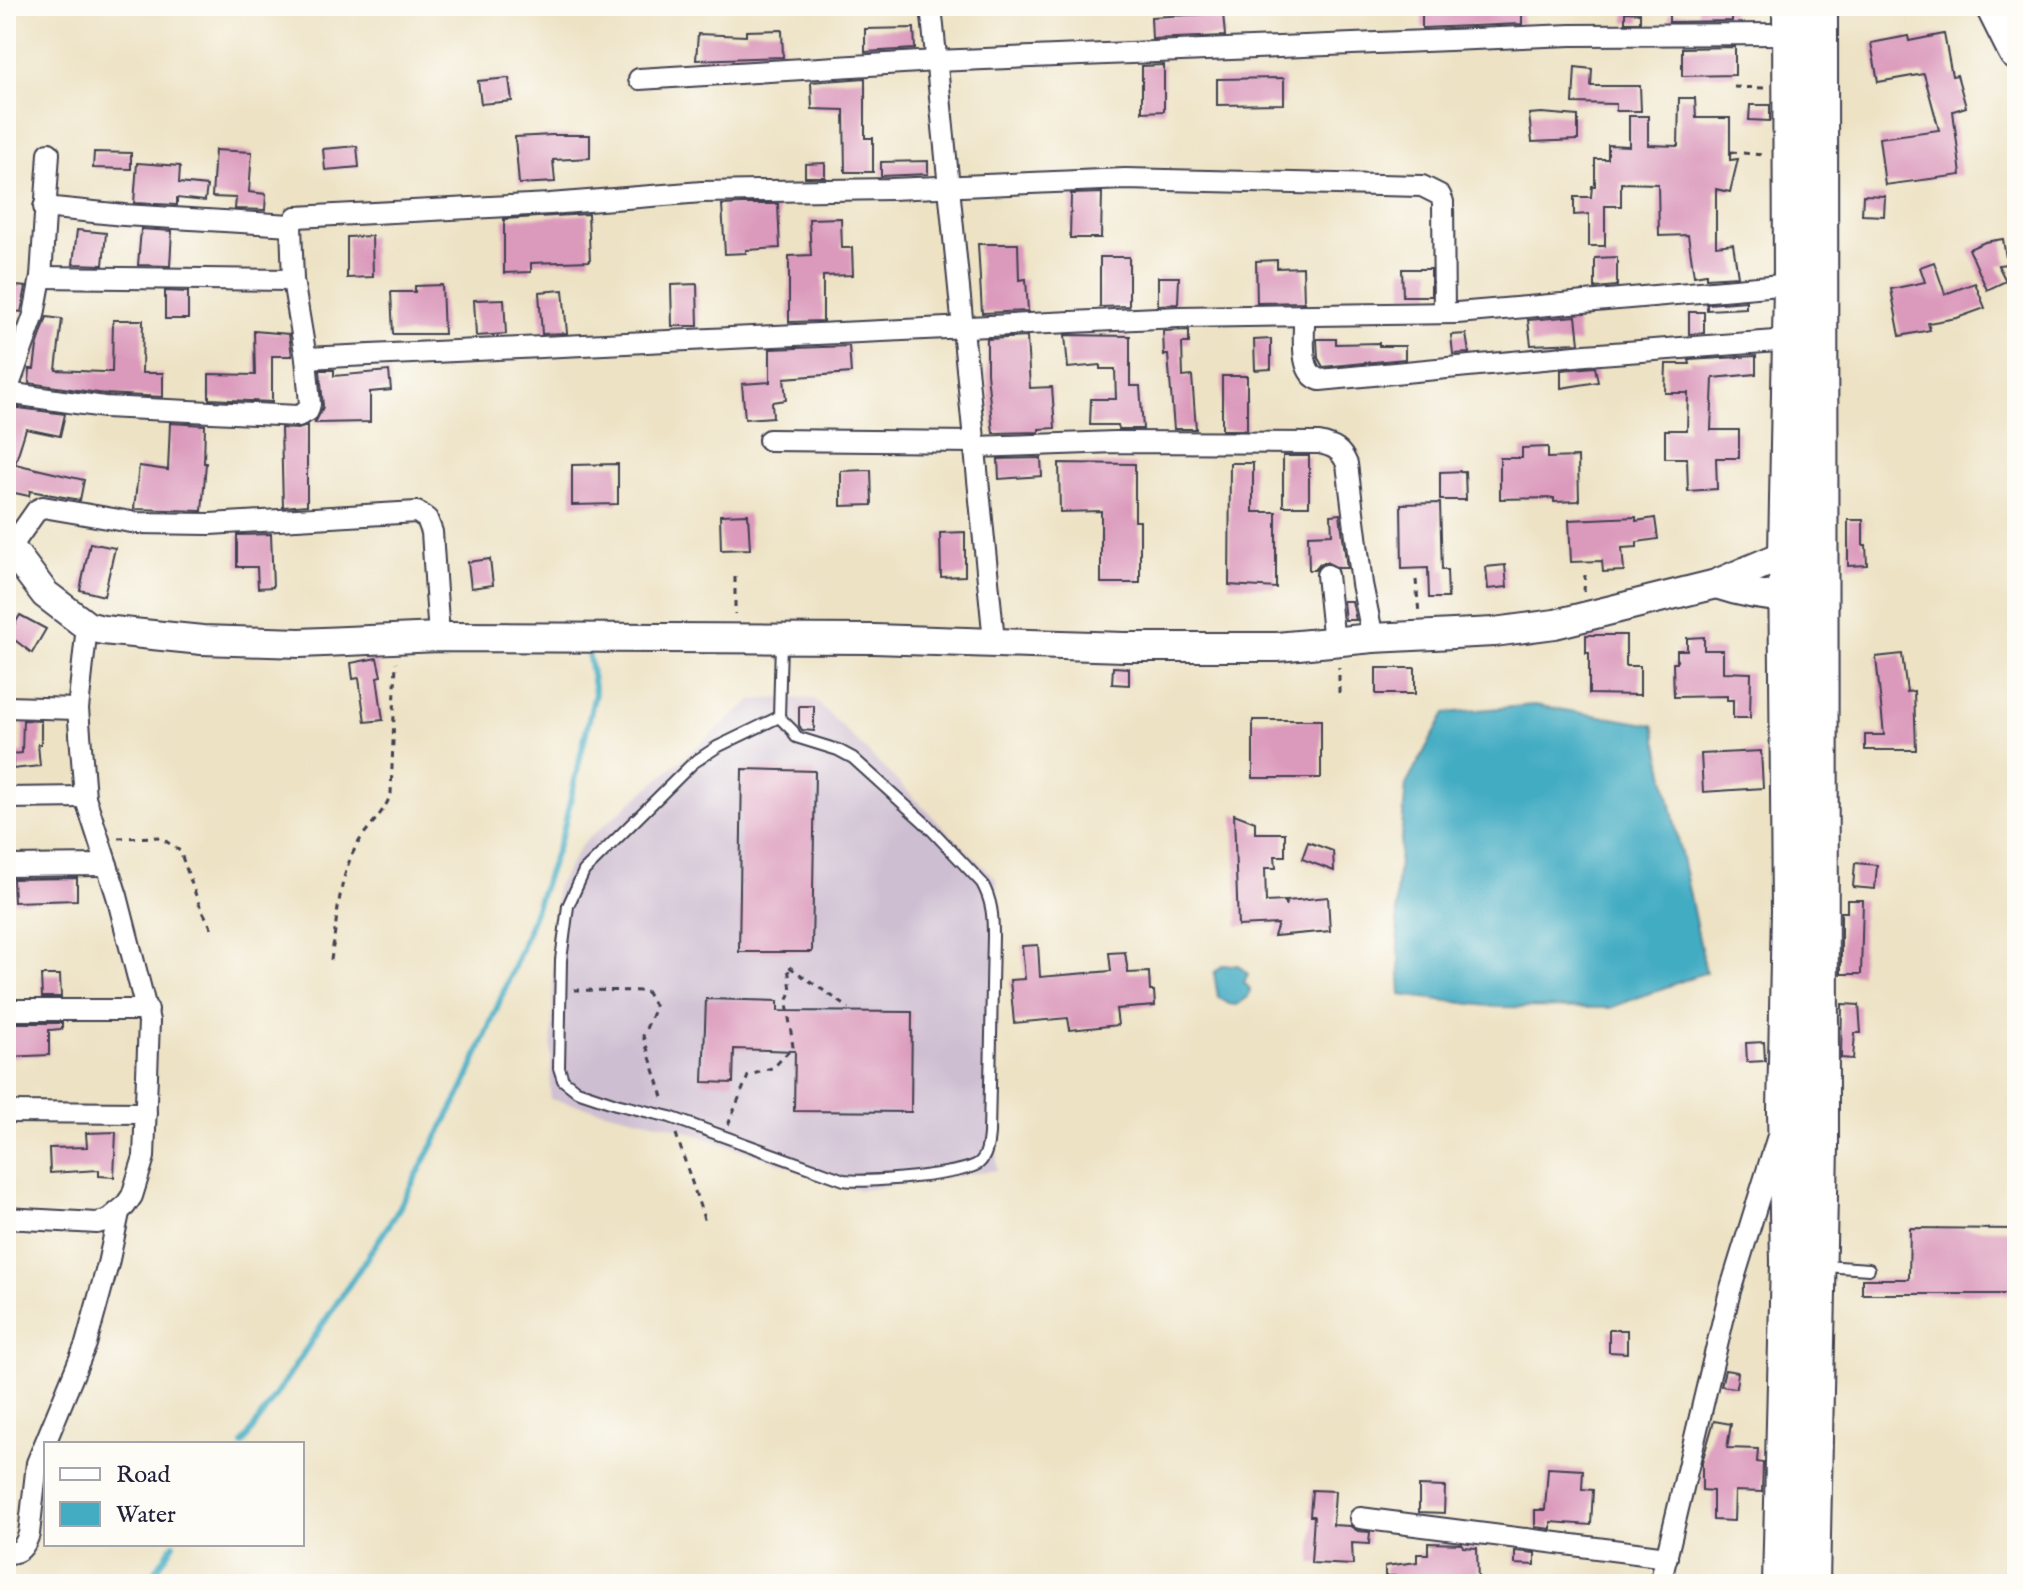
<svg xmlns="http://www.w3.org/2000/svg" width="2023" height="1590" font-family="'IM FELL English',serif">
<style>
.industrial{fill:#cebed1}
.water{fill:#43acc3;stroke:#32677f;stroke-width:2}
.lines{fill:none;stroke-linecap:round;stroke-linejoin:round}
.stream{stroke:#43acc3;stroke-width:6}
.building{fill:#db9abc}
.lane-casing{stroke:#403f50;stroke-width:14}
.street-casing{stroke:#403f50;stroke-width:24}
.secondary-casing{stroke:#403f50;stroke-width:32}
.highway-casing{stroke:#403f50;stroke-width:40}
.path{stroke:#403f50;stroke-width:3;stroke-dasharray:6 6;stroke-linecap:butt}
.lane{stroke:#fff;stroke-width:10}
.street{stroke:#fff;stroke-width:20}
.secondary{stroke:#fff;stroke-width:28}
.highway{stroke:#fff;stroke-width:36}
</style>
<rect width="100%" height="100%" fill="#fdfcf7"/>
<filter id="ink" filterUnits="userSpaceOnUse"><feTurbulence type="fractalNoise" baseFrequency=".0125" numOctaves="2"/><feDisplacementMap in="SourceGraphic" scale="16" xChannelSelector="R" yChannelSelector="G"/><feConvolveMatrix kernelMatrix="1 2 1 2 8 2 1 2 1" color-interpolation-filters="sRGB"/></filter>
<filter id="wash" filterUnits="userSpaceOnUse"><feTurbulence type="fractalNoise" baseFrequency=".006" numOctaves="4" result="noise"/><feDisplacementMap in="SourceGraphic" scale="32" xChannelSelector="R" yChannelSelector="G"/><feGaussianBlur stdDeviation="1.8" result="paint"/><feColorMatrix in="noise" values="0 0 0 0 0 0 0 0 0 0 0 0 0 0 0 0 0 1.4 0 .05"/><feComposite in="paint" operator="in"/></filter>
<g filter="url(#wash)">
<rect width="100%" height="100%" fill="#ede2c4"/>
<polygon class="industrial" points="780,698 814,699 997,880 997,1170 860,1190 671,1126 550,1099 556,888 582,844 752,700"/>
<g class="water">
<polygon points="1534,705 1654,725 1706,972 1610,1008 1496,1007 1401,995 1396,894 1406,785 1445,713"/>
<polygon points="1223,965 1238,965 1248,974 1244,982 1250,989 1248,997 1237,1005 1229,1004 1218,997 1214,973"/>
</g>
<g class="lines">
<g class="stream">
<polyline points="243,1444 396,1214 465,1085 520,952 563,832 595,693 589,657"/>
<polyline points="147,1584 174,1544"/>
</g>
</g>
<g id="blocks">
<g class="building">
<polygon points="1698,6 1732,6 1732,21 1669,22 1669,13 1698,14"/>
<polygon points="1477,8 1477,11 1522,12 1522,24 1422,28 1422,9"/>
<polygon points="1625,12 1640,13 1640,22 1625,22"/>
<polygon points="1223,13 1225,36 1152,39 1151,17"/>
<polygon points="914,28 915,49 865,52 865,29"/>
<polygon points="782,30 783,57 696,60 698,34 746,36 746,31"/>
<polygon points="1944,34 1952,76 1957,75 1966,107 1953,111 1961,175 1885,185 1879,138 1939,130 1924,74 1878,82 1871,43 1908,36 1909,41"/>
<polygon points="1735,47 1735,75 1682,76 1682,48"/>
<polygon points="1164,65 1164,111 1142,112 1142,66"/>
<polygon points="1575,67 1592,69 1591,86 1640,86 1641,111 1616,111 1616,104 1573,103"/>
<polygon points="509,78 512,101 481,104 478,81"/>
<polygon points="865,78 865,138 873,138 873,172 845,172 844,110 812,109 811,82"/>
<polygon points="1284,78 1284,104 1217,105 1217,79"/>
<polygon points="1679,98 1695,98 1696,118 1730,118 1730,160 1738,159 1730,192 1716,189 1716,246 1733,244 1738,276 1706,278 1706,274 1694,276 1688,235 1659,236 1658,184 1621,183 1621,206 1605,206 1605,246 1589,246 1589,214 1574,215 1574,197 1591,197 1592,186 1595,186 1595,159 1608,159 1608,145 1629,146 1629,116 1648,116 1648,145 1678,146"/>
<polygon points="1750,105 1770,105 1770,121 1749,120"/>
<polygon points="1542,113 1578,116 1578,140 1532,142 1529,114"/>
<polygon points="552,135 590,135 590,158 553,160 555,182 519,184 515,137"/>
<polygon points="357,146 359,167 325,170 323,149"/>
<polygon points="215,150 252,152 249,192 266,194 265,210 235,209 236,198 212,197"/>
<polygon points="94,152 131,153 131,169 93,168"/>
<polygon points="928,161 928,174 881,176 881,162"/>
<polygon points="137,163 180,166 179,183 207,186 205,201 177,198 177,205 134,203"/>
<polygon points="825,163 825,177 805,177 805,164"/>
<polygon points="1102,193 1101,238 1070,238 1071,194"/>
<polygon points="1863,195 1885,196 1884,216 1862,215"/>
<polygon points="743,204 778,204 780,248 746,250 746,253 725,254 722,205"/>
<polygon points="588,214 590,261 531,263 531,272 504,273 504,219"/>
<polygon points="841,218 842,248 852,248 853,275 823,276 823,321 789,322 789,256 811,255 809,219"/>
<polygon points="141,229 172,231 170,266 138,265"/>
<polygon points="77,230 106,233 103,265 73,264"/>
<polygon points="372,236 373,277 347,278 347,237"/>
<polygon points="2003,239 2007,264 1998,265 2006,281 1987,290 1969,249 1985,242"/>
<polygon points="978,244 1018,244 1019,280 1026,279 1028,311 982,313"/>
<polygon points="1100,257 1129,257 1129,306 1100,307"/>
<polygon points="1617,257 1617,286 1595,288 1595,258"/>
<polygon points="1277,260 1277,268 1303,267 1304,302 1257,303 1256,261"/>
<polygon points="1934,262 1945,294 1975,283 1985,308 1957,318 1928,323 1930,330 1900,336 1891,289 1925,282 1920,267"/>
<polygon points="1402,269 1431,269 1431,296 1403,296"/>
<polygon points="1158,277 1179,277 1178,304 1158,305"/>
<polygon points="697,284 698,326 672,326 671,285"/>
<polygon points="6,285 26,287 21,312 6,310"/>
<polygon points="442,285 444,334 393,334 391,292 415,292 415,286"/>
<polygon points="563,290 567,333 542,334 539,292"/>
<polygon points="165,291 188,292 188,319 165,319"/>
<polygon points="504,299 506,334 476,336 474,300"/>
<polygon points="1746,301 1746,308 1707,310 1707,304"/>
<polygon points="1689,312 1704,312 1704,333 1689,334"/>
<polygon points="1576,316 1579,343 1531,345 1528,320"/>
<polygon points="47,317 62,319 56,370 103,372 112,372 113,320 143,320 142,373 163,373 163,397 105,394 29,383 30,369 34,369 37,346"/>
<polygon points="1189,330 1189,343 1182,343 1183,377 1192,376 1196,429 1174,429 1168,355 1164,355 1163,331"/>
<polygon points="254,331 289,334 292,356 272,356 272,402 209,399 209,374 255,375"/>
<polygon points="1466,334 1469,353 1453,354 1451,335"/>
<polygon points="1065,335 1130,336 1130,386 1140,386 1143,429 1119,429 1118,425 1090,425 1091,399 1116,399 1115,369 1100,369 1100,365 1068,368"/>
<polygon points="1027,337 1030,388 1052,387 1055,428 1039,429 1039,432 993,433 987,373 987,339"/>
<polygon points="1271,339 1271,369 1255,370 1254,340"/>
<polygon points="1317,339 1336,339 1336,344 1379,343 1379,346 1405,346 1405,359 1323,367 1318,358"/>
<polygon points="849,346 851,373 784,378 786,400 772,402 773,417 745,419 742,384 770,382 770,349"/>
<polygon points="1756,356 1756,374 1713,378 1711,430 1739,430 1739,458 1716,458 1717,489 1688,491 1687,458 1665,458 1665,430 1687,430 1688,393 1665,393 1666,364 1690,364 1689,360"/>
<polygon points="1595,367 1598,382 1561,388 1561,370"/>
<polygon points="320,370 334,370 334,376 389,371 391,390 370,392 370,422 315,423 323,407"/>
<rect x="1222" y="376" width="25" height="54"/>
<polygon points="11,407 65,414 60,436 26,429 15,464 84,480 80,500 30,491 29,496 10,492 11,486 6,484 6,426"/>
<polygon points="170,423 205,425 204,463 206,463 202,511 134,509 139,466 168,470"/>
<polygon points="307,426 307,505 283,507 281,428 298,429"/>
<polygon points="1548,447 1548,458 1578,457 1579,501 1554,502 1554,498 1500,499 1500,458 1522,458 1522,448"/>
<rect x="1283" y="456" width="26" height="50"/>
<polygon points="1041,458 1042,476 999,479 998,459"/>
<polygon points="1059,463 1135,464 1135,521 1140,521 1140,583 1101,583 1101,511 1060,512"/>
<polygon points="1230,463 1253,463 1253,512 1276,512 1276,588 1229,585"/>
<polygon points="618,464 618,504 572,505 572,465"/>
<polygon points="871,470 872,505 841,506 841,471"/>
<polygon points="1465,471 1466,500 1440,500 1440,472"/>
<polygon points="1440,503 1442,570 1447,570 1448,598 1429,598 1428,568 1402,569 1401,504"/>
<polygon points="748,514 750,549 721,550 720,515"/>
<polygon points="1340,514 1347,568 1338,568 1326,562 1320,564 1315,570 1309,570 1308,535 1332,534 1331,515"/>
<polygon points="1636,517 1636,521 1655,518 1658,539 1637,542 1637,547 1622,548 1624,571 1603,572 1602,561 1571,562 1569,520"/>
<polygon points="1848,520 1863,520 1863,545 1866,545 1867,565 1848,566"/>
<polygon points="965,532 965,576 941,577 940,533"/>
<polygon points="271,534 273,587 258,588 257,567 237,567 237,535"/>
<polygon points="90,543 115,548 104,596 80,590"/>
<polygon points="490,559 493,585 471,588 468,562"/>
<polygon points="1505,565 1507,587 1488,589 1486,567"/>
<polygon points="1343,601 1352,601 1356,620 1345,620"/>
<polygon points="20,615 46,629 32,653 8,635"/>
<polygon points="1586,635 1626,635 1626,666 1640,666 1640,695 1589,694 1589,653 1586,653"/>
<polygon points="1704,637 1704,650 1723,650 1723,672 1751,673 1750,718 1733,718 1733,700 1727,700 1727,696 1674,697 1673,663 1677,663 1677,650 1687,650 1687,638"/>
<polygon points="1902,654 1907,692 1914,691 1916,750 1865,750 1865,735 1884,735 1876,657"/>
<polygon points="377,658 381,676 377,677 383,720 365,722 359,678 353,679 351,663"/>
<polygon points="1113,667 1129,668 1129,685 1112,684"/>
<rect x="1376" y="668" width="39" height="26"/>
<polygon points="799,706 814,706 814,731 802,730 799,725"/>
<polygon points="23,720 41,721 41,744 38,744 40,766 13,769 12,754 22,753"/>
<rect x="1253" y="720" width="68" height="58"/>
<polygon points="1761,751 1763,788 1703,792 1701,754"/>
<polygon points="742,769 815,771 812,952 739,952"/>
<polygon points="1234,814 1255,822 1255,833 1285,833 1285,856 1275,856 1276,868 1265,868 1266,902 1285,901 1285,906 1287,901 1328,897 1330,931 1274,936 1278,924 1238,926"/>
<polygon points="1308,842 1333,851 1334,871 1302,859"/>
<polygon points="1855,863 1877,865 1875,889 1853,887"/>
<polygon points="77,878 77,900 14,902 13,879"/>
<polygon points="1847,900 1863,900 1861,974 1841,974 1841,912 1847,912"/>
<polygon points="1038,945 1040,977 1111,971 1109,953 1125,952 1128,973 1149,972 1150,991 1154,991 1155,1006 1116,1009 1118,1025 1070,1030 1068,1018 1014,1023 1010,980 1025,979 1022,946"/>
<polygon points="41,975 60,975 61,997 42,997"/>
<polygon points="706,999 778,1001 778,1011 912,1012 911,1112 794,1111 795,1051 734,1049 733,1083 703,1082"/>
<polygon points="1842,1004 1859,1005 1861,1033 1855,1033 1853,1059 1841,1058"/>
<polygon points="6,1023 62,1023 62,1029 49,1030 49,1055 6,1057"/>
<polygon points="1764,1042 1765,1061 1747,1062 1746,1043"/>
<polygon points="116,1132 114,1177 99,1176 99,1170 50,1173 49,1148 87,1147 86,1133"/>
<polygon points="1910,1228 2017,1229 2017,1294 1862,1294 1862,1279 1909,1279"/>
<polygon points="1609,1330 1627,1330 1627,1353 1609,1352"/>
<polygon points="1725,1370 1738,1372 1736,1388 1721,1386"/>
<polygon points="1714,1421 1731,1424 1727,1448 1758,1449 1757,1462 1763,1463 1762,1492 1735,1491 1734,1521 1713,1520 1713,1491 1702,1490 1702,1462"/>
<polygon points="1548,1468 1583,1470 1582,1489 1593,1490 1591,1525 1551,1522 1551,1529 1535,1527 1535,1510 1545,1510"/>
<polygon points="1419,1486 1445,1487 1444,1513 1419,1512"/>
<polygon points="1312,1490 1335,1491 1333,1525 1350,1526 1358,1531 1370,1532 1369,1544 1352,1543 1353,1565 1311,1563 1314,1516 1310,1516"/>
<polygon points="1428,1543 1462,1544 1463,1547 1477,1548 1478,1584 1455,1584 1455,1577 1416,1576 1417,1584 1396,1584 1395,1576 1385,1576 1385,1566 1417,1562 1417,1554 1428,1554"/>
<polygon points="1515,1551 1535,1553 1535,1565 1515,1564"/>
</g>
</g>
</g>
<g filter="url(#ink)">
<use href="#blocks" fill-opacity="0" stroke="#403f50" stroke-width="2"/>
<g class="lines">
<g class="lane-casing">
<g id="lane">
<path d="M779 717 793 731 796 737 838 750 853 758 927 825 982 883C992 901 993 916 993 936L989 1134C988 1144 987 1156 979 1163 964 1175 866 1183 844 1180L670 1117 616 1104 577 1091 563 1080 559 1068 561 960 568 906 584 871 693 763 717 747 779 717 781 642"/>
<polyline points="1824,1266 1869,1269"/>
</g>
</g>
<g class="street-casing">
<g id="street">
<polyline points="931,6 994,641"/>
<polyline points="639,79 936,61 1571,35 1792,34"/>
<polyline points="44,207 124,215 291,225"/>
<polyline points="41,277 293,280"/>
<path d="M1304 315C1305 334 1298 373 1320 380L1586 355 1791 340"/>
<polyline points="306,358 1179,317 1457,313 1792,284"/>
<polyline points="7,393 104,407 298,416 308,411 310,404 306,358 293,280 291,225 296,217 550,204 702,192 891,189 1125,179 1422,186 1440,195 1443,202 1444,313"/>
<polyline points="6,394 34,315 41,277 49,153"/>
<polyline points="769,440 975,442"/>
<path d="M976 447 1115 442 1319 443C1334 446 1341 450 1347 464L1362 584 1373 638"/>
<polyline points="11,547 37,510 43,507 137,523 210,524 417,512 427,519 432,532 439,637"/>
<polyline points="1327,575 1334,643"/>
<polyline points="6,707 78,709"/>
<polyline points="6,798 85,797"/>
<polyline points="6,866 107,865"/>
<polyline points="6,1010 148,1010"/>
<polyline points="6,1112 146,1113"/>
<polyline points="6,1218 97,1223 108,1220 125,1206 132,1196 144,1157 149,1021 117,896 85,797 78,709 87,626"/>
<polyline points="1360,1518 1667,1557"/>
<path d="M6 1553C20 1554 25 1546 29 1534L37 1463 86 1344 108 1264 119 1213"/>
<polyline points="1660,1584 1730,1291 1777,1139"/>
</g>
</g>
<g class="secondary-casing">
<g id="secondary">
<polyline points="6,542 45,594 87,626 103,630 202,640 300,643 439,637 874,639 1124,647 1277,647 1373,638 1494,632 1555,624 1716,584 1787,554 1807,553"/>
<path d="M1716 584C1746 594 1773 599 1805 597"/>
</g>
</g>
<g class="highway-casing">
<g id="highway">
<polyline points="1994,6 2017,52"/>
<polyline points="1781,1584 1789,1262 1786,1111 1790,910 1787,554 1792,284 1791,6"/>
<polyline points="1811,1584 1820,1146 1819,6"/>
</g>
</g>
<g class="path">
<polyline points="1734,87 1764,88"/>
<polyline points="1731,152 1764,155"/>
<polyline points="735,577 735,614"/>
<polyline points="1416,580 1419,614"/>
<polyline points="1584,592 1585,575"/>
<polyline points="1339,693 1339,667"/>
<polyline points="118,838 160,837 180,851 199,904 213,931"/>
<path d="M331 960C337 923 338 878 357 845 368 825 382 817 391 794L396 662"/>
<polyline points="574,990 646,991 655,1007 643,1036 664,1100"/>
<polyline points="728,1125 748,1076 774,1067 793,1047 787,1003 791,991 788,966 849,1008"/>
<polyline points="676,1134 706,1225"/>
</g>
<use href="#lane" class="lane"/>
<use href="#street" class="street"/>
<use href="#secondary" class="secondary"/>
<use href="#highway" class="highway"/>
</g>
</g>
<rect width="2023" height="1590" fill="none" stroke="#fdfcf7" stroke-width="32"/>
<rect x="44" y="1442" width="260" height="104" fill="#fdfcf7" stroke="#a5a5ac" stroke-width="2"/>
<rect x="60" y="1468" width="40" height="12" fill="#ffffff" stroke="#a5a5ac" stroke-width="2"/>
<text x="116" y="1482" font-size="24" fill="#22223b">Road</text>
<rect x="60" y="1502" width="40" height="24" fill="#43acc3" stroke="#a5a5ac" stroke-width="2"/>
<text x="116" y="1522" font-size="24" fill="#22223b">Water</text>
</svg>
